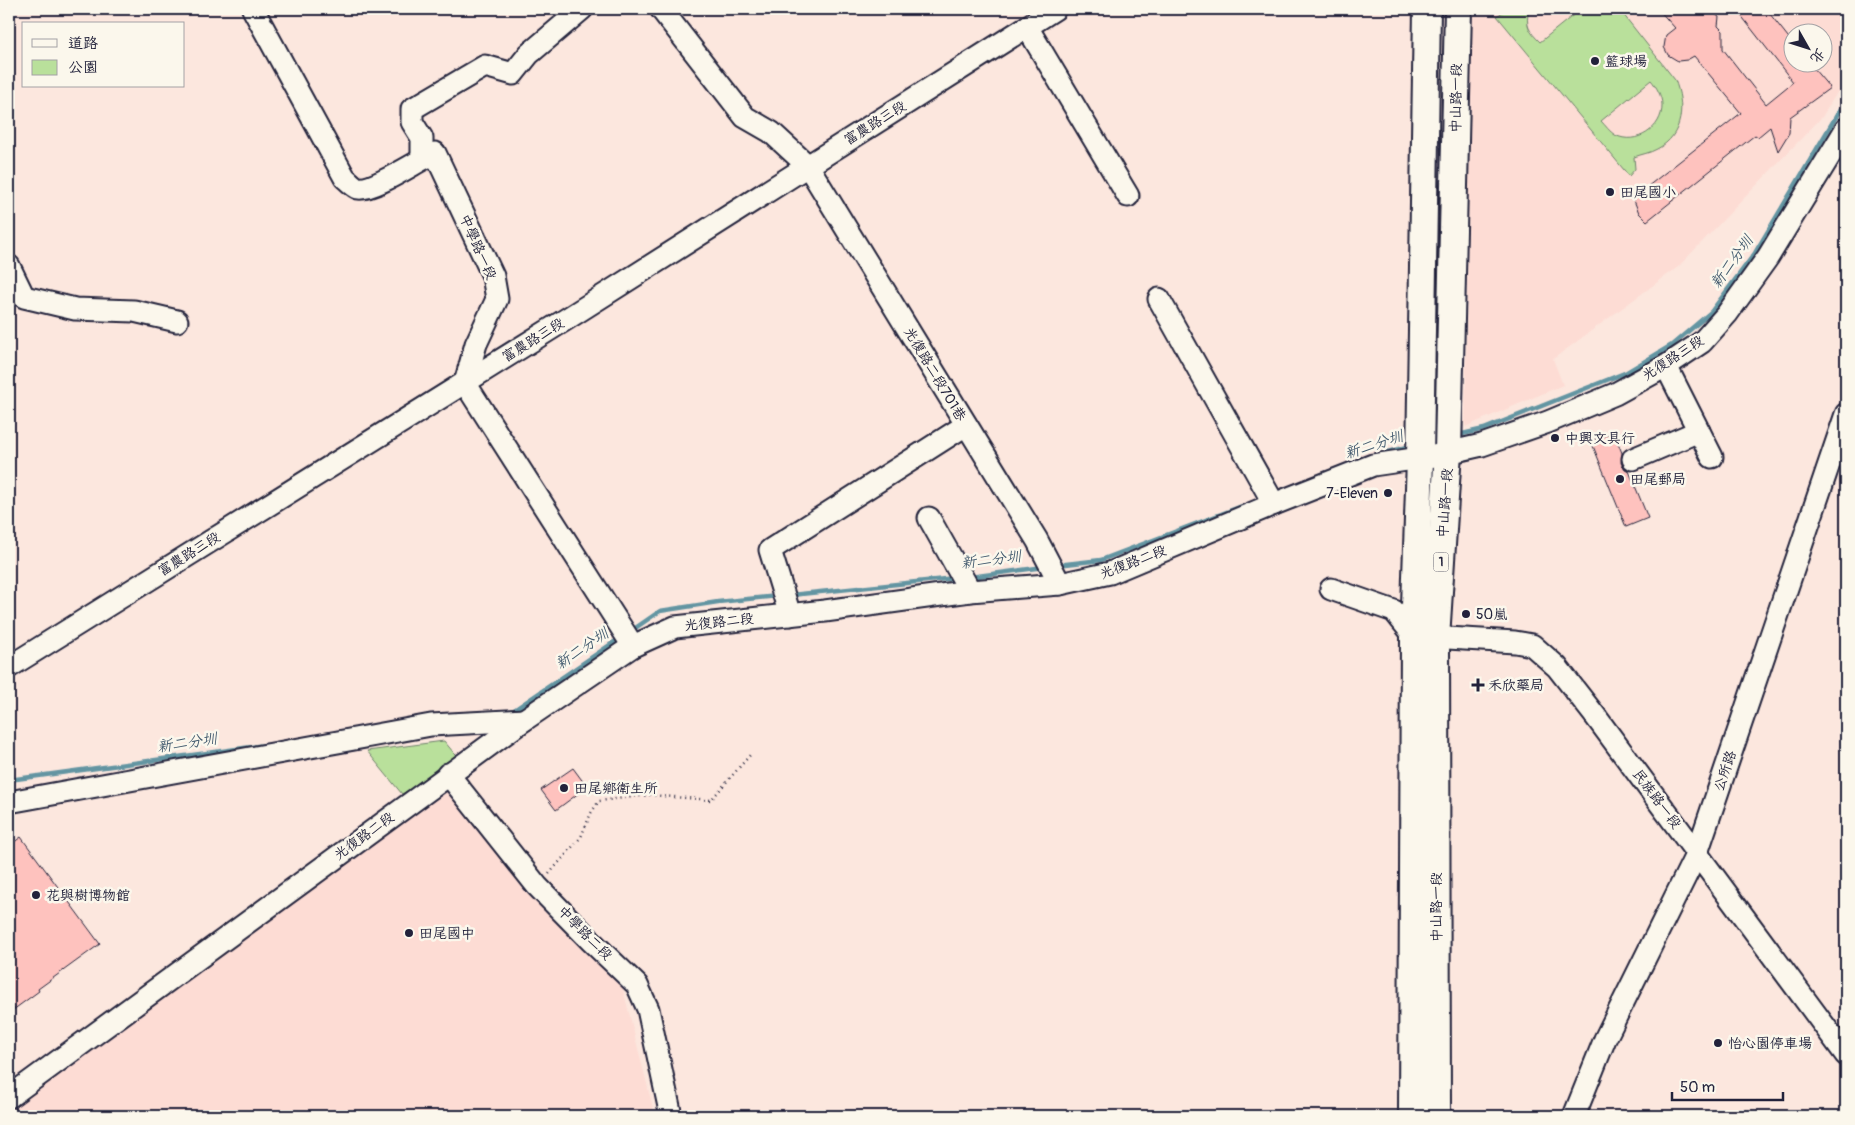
<svg xmlns="http://www.w3.org/2000/svg" width="1855" height="1125" font-family="Pangolin,'LXGW WenKai TC',sans-serif">
<style>
.built{fill:#fddcd4;fill-rule:evenodd}
.green{fill:#b9e09b;stroke:#6e816b;fill-rule:evenodd}
.lines{fill:none;stroke-linecap:round;stroke-linejoin:round}
.stream{stroke:#6395a2;stroke-width:4.5}
.building{fill:#fec2be;stroke:#22223b}
.minor-casing{stroke:#22223b;stroke-width:25}
.major-casing{stroke:#22223b;stroke-width:30}
.path{stroke:#22223b;stroke-width:2.5;stroke-dasharray:1 4;stroke-linecap:butt}
.minor{stroke:#fbf7ec;stroke-width:21}
.major{stroke:#fbf7ec;stroke-width:26}
.poi-dot{fill:#22223b;stroke:#fbf7ec;stroke-width:2}
.labels{text-anchor:middle;dominant-baseline:central;stroke-width:5;stroke-linejoin:round;paint-order:stroke}
.shield{fill:#fbf7ec;stroke:#636270;stroke-width:1}
.shield-label{font-size:12px;font-weight:bold;fill:#22223b}
.poi-label{font-size:14px;fill:#22223b;stroke:#fbf7ec;text-anchor:start}
.street-label{font-size:14px;fill:#22223b;stroke:#fbf7ec}
.water-label{font-size:15px;font-style:italic;fill:#435b6f;stroke:#fbf7ec}
</style>
<rect width="100%" height="100%" fill="#fce7de"/>
<filter id="ink" filterUnits="userSpaceOnUse"><feTurbulence type="fractalNoise" baseFrequency=".02" numOctaves="2"/><feDisplacementMap in="SourceGraphic" scale="10" xChannelSelector="R" yChannelSelector="G"/><feConvolveMatrix kernelMatrix="1 2 1 2 8 2 1 2 1" color-interpolation-filters="sRGB"/></filter>
<g filter="url(#ink)">
<g class="built">
<path d="M1472 9H1846V78L1822 117 1678 267 1553 359 1563 385 1465 427ZM1792 32H1822V62H1792Z"/>
<polygon points="444,788 521,885 621,981 655,1116 9,1116 9,1107"/>
</g>
<g class="green">
<path d="M1507 9H1529C1525 26 1529 31 1540 42L1581 9H1619L1675 80C1685 105 1684 135 1657 149 1650 153 1642 154 1634 157L1635 169 1629 176 1497 16ZM1651 80C1656 86 1662 96 1662 105 1663 128 1636 146 1615 135 1610 132 1605 125 1601 121Z"/>
<polygon points="444,741 459,759 402,794 367,751"/>
</g>
<g class="lines">
<g class="stream">
<polyline points="1458,435 1484,429 1627,372 1672,345 1711,312 1755,253 1837,115 1846,103"/>
<polyline points="1377,455 1411,446"/>
<polyline points="1057,565 1101,560 1242,506"/>
<polyline points="970,577 1044,567"/>
<polyline points="791,595 955,578"/>
<polyline points="631,631 660,611 718,602 778,596"/>
<polyline points="510,711 514,710 620,638"/>
<polyline points="9,780 265,745"/>
</g>
</g>
<g class="building">
<polygon points="1658,9 1703,9 1708,13 1711,11 1719,17 1718,26 1723,31 1723,49 1766,104 1793,82 1736,9 1766,9 1792,42 1792,62 1808,62 1830,88 1790,117 1789,133 1778,151 1770,127 1758,137 1755,135 1647,221 1639,213 1633,198 1741,113 1694,56 1687,60 1678,61 1668,55 1664,47 1666,35 1675,28"/>
<polygon points="1614,432 1622,453 1621,463 1625,469 1629,471 1648,518 1626,527 1591,441"/>
<polygon points="573,768 587,787 556,810 541,790"/>
<polygon points="21,837 100,944 38,989 39,991 9,1013 9,846"/>
</g>
<g class="lines">
<g class="minor-casing">
<g id="minor">
<path d="M253 9 345 178C349 181 354 187 358 188 374 191 418 160 435 153L493 276 497 299 476 344 465 383 633 646"/>
<polyline points="661,9 745,117 771,132 808,166 1037,540 1060,584"/>
<polyline points="1027,27 1128,196"/>
<polyline points="422,158 422,138 412,122 412,109 485,66 513,74 529,54 582,9"/>
<polyline points="9,266 24,297 75,309 134,311 177,321"/>
<polyline points="1159,299 1274,504"/>
<polyline points="1666,366 1712,457"/>
<polyline points="1633,459 1699,431"/>
<polyline points="929,518 970,591"/>
<polyline points="1331,589 1394,611 1414,636 1515,642 1532,645 1557,667 1596,717 1846,1055"/>
<polyline points="790,615 770,550 966,425"/>
<polyline points="9,667 565,320 1055,9"/>
<polyline points="448,774 537,886 591,941 637,985 648,1009 671,1116"/>
<polyline points="9,802 431,725 524,720"/>
<polyline points="9,1097 524,720 633,646 675,627 825,611 970,591 1060,584 1110,573 1274,504 1373,465 1434,456 1482,445 1548,422 1615,394 1666,366 1702,342 1727,314 1768,257 1846,129"/>
<polyline points="1574,1116 1605,1039 1697,853 1846,414"/>
</g>
</g>
<g class="major-casing">
<g id="major">
<polyline points="1412,1116 1414,636 1420,459 1427,9"/>
<polyline points="1437,1116 1436,638 1448,452 1458,9"/>
</g>
</g>
<polyline class="path" points="549,874 581,837 591,813 599,801 650,795 711,800 750,755"/>
<use href="#minor" class="minor"/>
<use href="#major" class="major"/>
</g>
</g>
<g class="poi-dot">
<circle cx="1595" cy="61" r="5"/>
<circle cx="1610" cy="192" r="5"/>
<circle cx="1555" cy="438" r="5"/>
<circle cx="1620" cy="479" r="5"/>
<circle cx="1388" cy="493" r="5"/>
<circle cx="1466" cy="614" r="5"/>
<path d="M1475.5 677.5h5v5h5v5h-5v5h-5v-5h-5v-5h5z"/>
<circle cx="564" cy="788" r="5"/>
<circle cx="36" cy="895" r="5"/>
<circle cx="409" cy="933" r="5"/>
<circle cx="1718" cy="1043" r="5"/>
</g>
<g class="labels">
<rect class="shield" x="1433.5" y="552.5" width="15" height="19" rx="4"/>
<g class="shield-label">
<text x="1441" y="562">1</text>
</g>
<g class="poi-label">
<text x="1605" y="61">籃球場</text>
<text x="1620" y="192">田尾國小</text>
<text x="1565" y="438">中興文具行</text>
<text x="1630" y="479">田尾郵局</text>
<text x="1378" y="493" text-anchor="end">7-Eleven</text>
<text x="1476" y="614">50嵐</text>
<text x="1488" y="685">禾欣藥局</text>
<text x="574" y="788">田尾鄉衛生所</text>
<text x="46" y="895">花與樹博物館</text>
<text x="419" y="933">田尾國中</text>
<text x="1728" y="1043">怡心園停車場</text>
</g>
<g class="street-label">
<text transform="translate(1456 98) rotate(-89)">中山路一段</text>
<text transform="translate(875 123) rotate(-32)">富農路三段</text>
<text transform="translate(478 247) rotate(66)">中學路一段</text>
<text transform="translate(533 340) rotate(-32)">富農路三段</text>
<text transform="translate(1673 358) rotate(-33)">光復路三段</text>
<text transform="translate(935 374) rotate(59)">光復路二段701巷</text>
<text transform="translate(1445 503) rotate(-86)">中山路一段</text>
<text transform="translate(189 554) rotate(-32)">富農路三段</text>
<text transform="translate(1133 562) rotate(-21)">光復路二段</text>
<text transform="translate(719 622) rotate(-6)">光復路二段</text>
<text transform="translate(1725 771) rotate(-71)">公所路</text>
<text transform="translate(1657 799) rotate(53)">民族路一段</text>
<text transform="translate(364 836) rotate(-36)">光復路二段</text>
<text transform="translate(1436 907) rotate(-90)">中山路一段</text>
<text transform="translate(585 933) rotate(45)">中學路二段</text>
</g>
<g class="water-label">
<text transform="translate(1732 262) rotate(-54)">新二分圳</text>
<text transform="translate(1374 445) rotate(-18)">新二分圳</text>
<text transform="translate(991 560) rotate(-7)">新二分圳</text>
<text transform="translate(582 649) rotate(-34)">新二分圳</text>
<text transform="translate(187 743) rotate(-8)">新二分圳</text>
</g>
</g>
<rect width="1855" height="1125" fill="none" stroke="#fbf7ec" stroke-width="30"/>
<rect x="15" y="15" width="1825" height="1095" fill="none" stroke="#22223b" stroke-width="2" filter="url(#ink)"/>
<rect x="22" y="22" width="162" height="65" fill="#fbf7ec" stroke="#a4a2a5"/>
<rect x="32" y="39" width="25" height="8" fill="#fbf7ec" stroke="#a4a2a5"/>
<text x="68" y="48" font-size="15" fill="#22223b">道路</text>
<rect x="32" y="60" width="25" height="15" fill="#b9e09b" stroke="#a4a2a5"/>
<text x="68" y="72" font-size="15" fill="#22223b">公園</text>
<g transform="translate(1808 48) rotate(129)"><circle r="24" fill="#fbf7ec" stroke="#a4a2a5"/>
<path d="M0-4L9 19L0 12L-9 19Z" fill="#22223b"/>
<text y="-8" font-size="14" font-weight="bold" text-anchor="middle" fill="#22223b">北</text>
</g>
<path d="M1672 1092v8h111v-8" fill="none" stroke="#22223b" stroke-width="2.5"/>
<text x="1680" y="1092" font-size="15" fill="#22223b" stroke="#fbf7ec" stroke-width="4" paint-order="stroke">50 m</text>
</svg>
